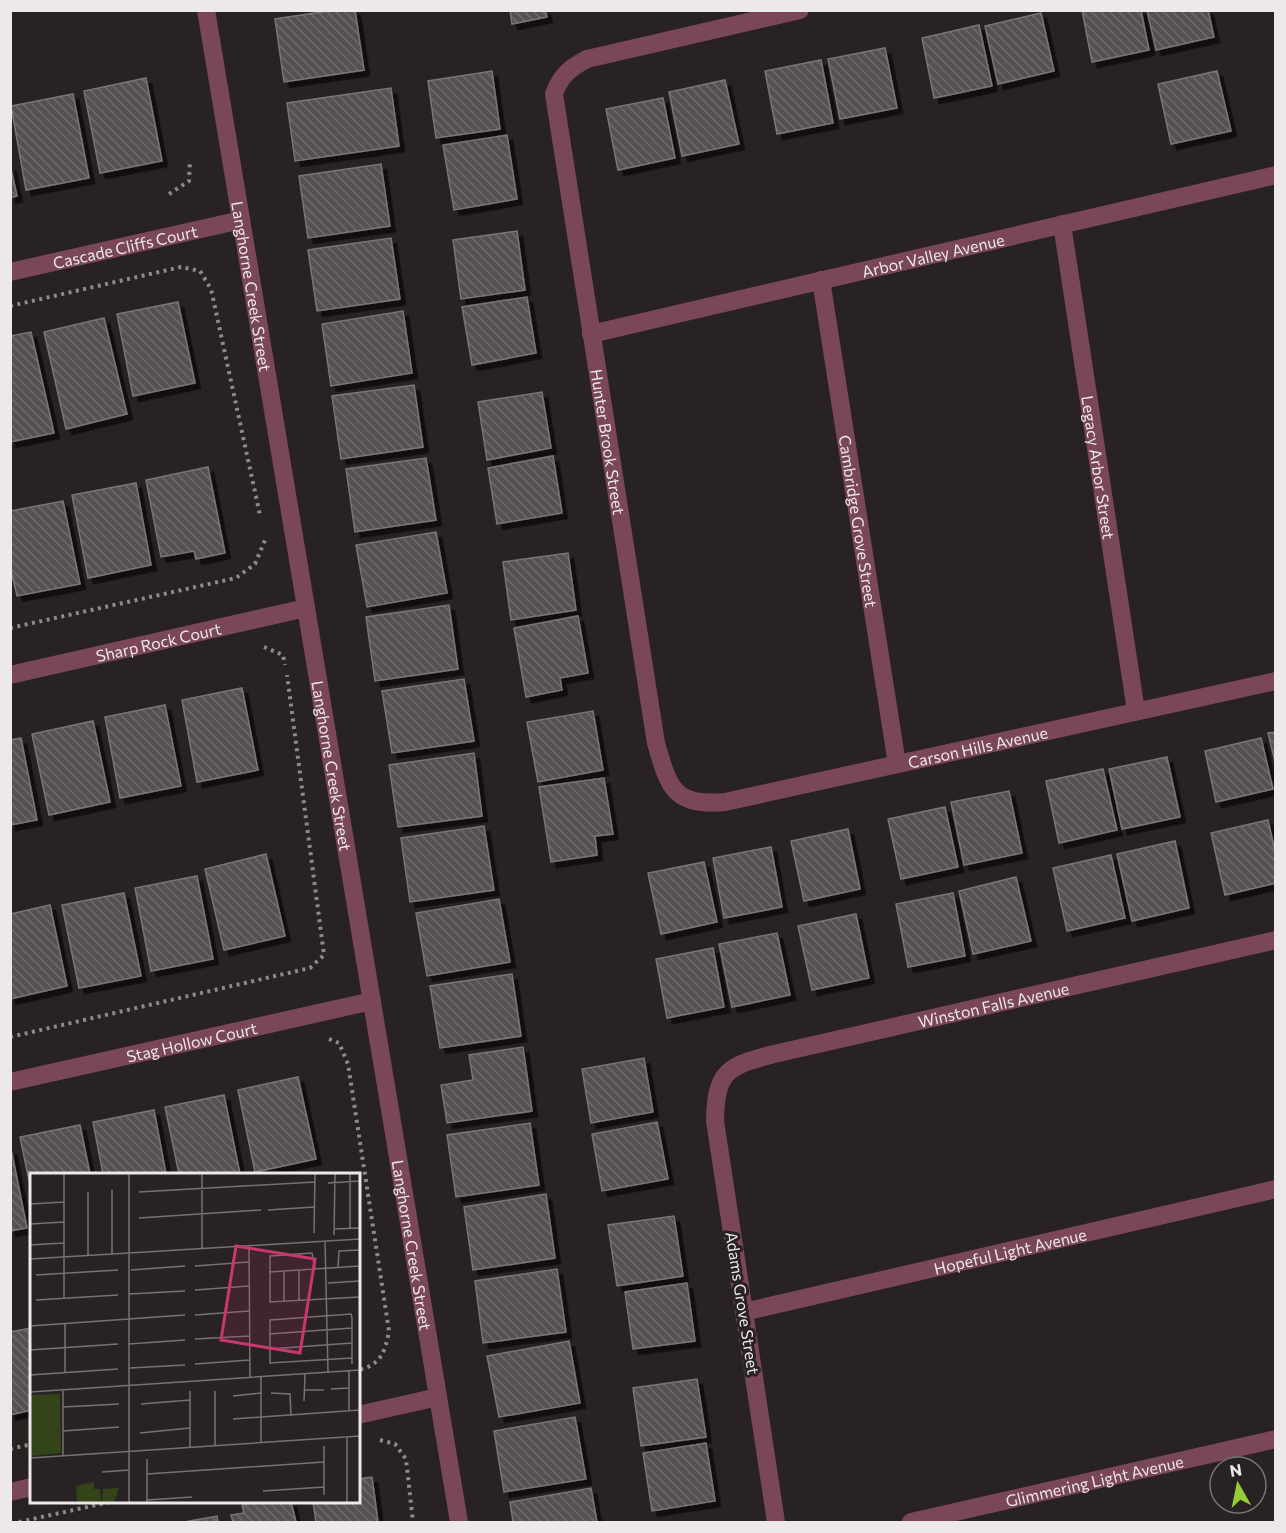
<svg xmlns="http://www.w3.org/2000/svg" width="1286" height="1533" font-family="Commissioner,sans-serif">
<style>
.building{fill:url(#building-back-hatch);stroke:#7b7475;stroke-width:1.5;filter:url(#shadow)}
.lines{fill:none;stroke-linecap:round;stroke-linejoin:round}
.path{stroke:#8f898a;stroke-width:4;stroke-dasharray:3 4.5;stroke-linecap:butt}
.minor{stroke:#794755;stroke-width:18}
.labels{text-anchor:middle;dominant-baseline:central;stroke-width:6;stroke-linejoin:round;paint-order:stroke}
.street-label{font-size:16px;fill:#ede8e9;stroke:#282223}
.inset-road{fill:none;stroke:#777172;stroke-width:1.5}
.view{fill:#c83770;fill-opacity:0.15;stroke:#c83770;stroke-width:3}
.inset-edge{fill:none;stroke:#ede8e9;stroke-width:3}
</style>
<defs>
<pattern id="building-back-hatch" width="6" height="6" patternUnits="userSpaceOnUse" patternTransform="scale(1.5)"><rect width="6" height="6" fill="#575052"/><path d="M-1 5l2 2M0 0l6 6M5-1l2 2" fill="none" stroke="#6f696b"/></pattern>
<filter id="shadow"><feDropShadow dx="5.5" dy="5.5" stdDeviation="0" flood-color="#0009"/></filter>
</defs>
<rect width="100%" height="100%" fill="#282223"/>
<g class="building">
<polygon points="335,10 355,10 364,70 284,82 275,19"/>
<polygon points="510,10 545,10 547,17 512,24"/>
<polygon points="1082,10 1141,10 1149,50 1092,62"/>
<polygon points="1147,10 1208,10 1214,37 1156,50"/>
<polygon points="1041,13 1054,71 998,84 985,26"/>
<polygon points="979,25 992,86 934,98 922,38"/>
<polygon points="885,48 897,108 840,119 828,59"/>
<polygon points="821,60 833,123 777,134 765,71"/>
<polygon points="492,71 500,129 436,138 428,81"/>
<polygon points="1217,71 1231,131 1171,144 1158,84"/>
<polygon points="146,78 162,161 100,173 84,91"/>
<polygon points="725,80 739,144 682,156 669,92"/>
<polygon points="391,88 399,146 295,161 287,103"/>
<polygon points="73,94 89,178 26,190 11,106"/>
<polygon points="663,98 675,158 618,170 606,109"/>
<polygon points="507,135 517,199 454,210 443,145"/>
<polygon points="10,164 17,196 10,198"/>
<polygon points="381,164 390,226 308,238 299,176"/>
<polygon points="517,231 525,290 461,299 453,240"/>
<polygon points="391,238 400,299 317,311 308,250"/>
<polygon points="527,297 536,353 472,365 462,307"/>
<polygon points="178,302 195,383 133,396 117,314"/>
<polygon points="403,311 412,373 331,386 322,324"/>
<polygon points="104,318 127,414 66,429 44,332"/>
<polygon points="31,332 54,433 10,442 10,336"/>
<polygon points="414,385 423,447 341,459 332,396"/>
<polygon points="542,392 551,448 487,460 478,402"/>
<polygon points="553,456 562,513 497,524 488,468"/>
<polygon points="426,458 436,520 355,532 346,469"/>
<polygon points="208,467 225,553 196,559 194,551 161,557 146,480"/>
<polygon points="136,483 151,565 88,578 72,495"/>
<polygon points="63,501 80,584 17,596 10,566 10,511"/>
<polygon points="436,532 447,593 367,607 356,545"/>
<polygon points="568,553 576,610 511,620 503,562"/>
<polygon points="449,605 458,669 375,681 366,617"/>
<polygon points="578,616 588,673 560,678 562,690 526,697 514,628"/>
<polygon points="464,679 474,741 392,753 382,691"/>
<polygon points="242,688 258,770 197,782 182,700"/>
<polygon points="165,705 181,786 120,798 105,717"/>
<polygon points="593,711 603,770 538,782 527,722"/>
<polygon points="93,721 110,802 49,815 32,734"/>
<polygon points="1276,732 1276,766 1268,733"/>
<polygon points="21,738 37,820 10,825 10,740"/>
<polygon points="1261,738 1273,789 1216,802 1205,751"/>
<polygon points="474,753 482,816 398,827 389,765"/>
<polygon points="1167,757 1180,817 1122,829 1109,769"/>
<polygon points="1103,769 1117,830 1059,843 1046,781"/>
<polygon points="604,778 613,834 595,836 597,855 551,862 539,787"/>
<polygon points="1009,791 1022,853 964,865 951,802"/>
<polygon points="945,807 958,867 901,879 888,819"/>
<polygon points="1268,820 1276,856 1276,883 1225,895 1211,833"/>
<polygon points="484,826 494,890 410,902 401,838"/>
<polygon points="848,829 860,889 804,901 791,841"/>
<polygon points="1175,841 1189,908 1132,921 1117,854"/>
<polygon points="771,847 782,907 724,918 713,858"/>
<polygon points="266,854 285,936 224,950 205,869"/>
<polygon points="1111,855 1125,918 1067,931 1053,868"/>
<polygon points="704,862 717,922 661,934 648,873"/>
<polygon points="197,876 213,959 151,971 135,888"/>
<polygon points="1016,877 1031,941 973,954 959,891"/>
<polygon points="124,893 141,976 79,988 62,905"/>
<polygon points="953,893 965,956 908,967 896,904"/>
<polygon points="499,899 510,962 427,976 416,913"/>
<polygon points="50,905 67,986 10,999 10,914"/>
<polygon points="856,914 869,978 812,990 798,926"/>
<polygon points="777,933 790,995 732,1007 719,944"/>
<polygon points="713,948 724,1007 667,1018 656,959"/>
<polygon points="512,974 521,1036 440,1048 430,986"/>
<polygon points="523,1047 532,1111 447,1123 441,1085 473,1080 469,1055"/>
<polygon points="644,1058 653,1112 591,1123 582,1069"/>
<polygon points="298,1077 316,1159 255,1172 238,1090"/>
<polygon points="224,1095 240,1174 179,1174 165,1107"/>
<polygon points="154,1110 166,1174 103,1174 93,1122"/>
<polygon points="657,1122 668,1179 602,1191 592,1134"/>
<polygon points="530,1123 539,1185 456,1197 447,1135"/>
<polygon points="80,1125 90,1174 32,1174 32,1195 20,1137"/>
<polygon points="11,1149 27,1228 10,1231 10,1149"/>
<polygon points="546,1194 555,1258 473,1270 464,1207"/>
<polygon points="674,1216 683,1276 617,1286 608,1225"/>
<polygon points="557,1269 566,1332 483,1343 475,1281"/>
<polygon points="687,1283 695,1341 633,1349 625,1292"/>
<polygon points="32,1328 32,1410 10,1415 10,1332"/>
<polygon points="569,1341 580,1403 499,1417 487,1356"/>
<polygon points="697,1379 706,1437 641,1446 633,1388"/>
<polygon points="575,1417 586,1479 504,1492 494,1431"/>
<polygon points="706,1443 715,1501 652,1511 643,1453"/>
<polygon points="372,1477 378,1522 316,1522 313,1502 358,1502 358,1479"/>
<polygon points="591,1488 597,1522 513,1522 510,1502"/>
<polygon points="257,1502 291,1502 296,1522 233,1522 231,1515 244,1513 242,1505"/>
<polygon points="217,1516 218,1522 184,1522"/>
</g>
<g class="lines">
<g class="path">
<polyline points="169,194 189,181 190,160"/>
<polyline points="10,306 181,267 200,271 211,289 260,515"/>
<polyline points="10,628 236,578 255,564 265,540"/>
<polyline points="264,647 283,655 285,665"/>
<polyline points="10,1037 310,968 324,955 287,675"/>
<path d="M329 1039 339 1043 348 1064 389 1331C385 1352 381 1365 358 1370"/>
<polyline points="380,1440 395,1444 406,1459 413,1522"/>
<polyline points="10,1449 32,1444"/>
<polyline points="19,1522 110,1502"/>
</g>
<g class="minor">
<path id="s1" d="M206 10 459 1522"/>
<path id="s2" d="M800 10 587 59C570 68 561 75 554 94L656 743C669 788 673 806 725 802L1276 681"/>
<path id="s3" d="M1062 224 1136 711"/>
<path id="s4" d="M10 272 241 220"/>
<path id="s5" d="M821 280 897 764"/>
<path id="s6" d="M591 334 1276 175"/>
<path id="s7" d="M10 675 306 608"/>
<path id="s8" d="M10 1082 372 1001"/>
<path id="s9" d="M744 1312 1276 1189"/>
<polyline points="358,1415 438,1397"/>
<polyline points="10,1492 32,1487"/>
<path id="s10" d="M776 1522 715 1121C716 1071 727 1066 774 1054L1276 940"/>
<path id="s11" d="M911 1522 1276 1439"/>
</g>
</g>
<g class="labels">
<g class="street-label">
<text stroke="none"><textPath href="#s4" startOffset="118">Cascade Cliffs Court</textPath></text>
<text stroke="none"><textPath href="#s6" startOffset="351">Arbor Valley Avenue</textPath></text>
<text stroke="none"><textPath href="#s1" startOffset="280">Langhorne Creek Street</textPath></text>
<text stroke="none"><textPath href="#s2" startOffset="620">Hunter Brook Street</textPath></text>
<text stroke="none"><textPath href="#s3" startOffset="246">Legacy Arbor Street</textPath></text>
<text stroke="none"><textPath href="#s5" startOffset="244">Cambridge Grove Street</textPath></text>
<text stroke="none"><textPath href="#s7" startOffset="152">Sharp Rock Court</textPath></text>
<text stroke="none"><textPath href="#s2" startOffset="1288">Carson Hills Avenue</textPath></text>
<text stroke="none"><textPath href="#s1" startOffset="766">Langhorne Creek Street</textPath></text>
<text stroke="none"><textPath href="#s10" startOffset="732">Winston Falls Avenue</textPath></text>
<text stroke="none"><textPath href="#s8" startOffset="186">Stag Hollow Court</textPath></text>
<text stroke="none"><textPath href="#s1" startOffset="1252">Langhorne Creek Street</textPath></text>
<text stroke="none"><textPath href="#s9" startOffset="273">Hopeful Light Avenue</textPath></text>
<text transform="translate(743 1303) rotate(81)">Adams Grove Street</text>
<text stroke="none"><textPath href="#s11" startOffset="188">Glimmering Light Avenue</textPath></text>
</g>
</g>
<g transform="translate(30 1173)">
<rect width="330" height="330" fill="#282223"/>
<path d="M30 221 31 280 0 283V222ZM64 309V316H70L71 329H47L46 313Z" fill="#334518"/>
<path d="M89 315 84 329H72L73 316Z" fill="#334518"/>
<path class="inset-road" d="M298 10 330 8M82 17V81M58 19V83M109 19 285 9M0 31 34 29M238 37 284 34M109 45 231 37M0 51 34 49M320 55V1M305 56 330 55M284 60 285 1M304 62 305 1M295 68 298 199M0 72 34 70M219 73 220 204M172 76V1M99 80V329M0 86 330 66M165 93 219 89M308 95 309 78 330 77M285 96 282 80 240 83V129L330 124M101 97 155 93M254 98V129M239 99 330 93M6 102 88 97M99 110V1M298 110 330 108M165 117 219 113M99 121 155 118M34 125V1M6 127 88 122M269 128V97M165 142 219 138M35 150V199M0 153 155 142M239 161 322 155M165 166 220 163M99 171 155 167M239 176 322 170M0 177 88 171M165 191 220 187M322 191V145L321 141 240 147V190L322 185M100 195 155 192M319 198V238M0 202 88 196M231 204V269M99 211V182M301 216 319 215M275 217H294M185 218V272M0 219 330 197M241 220 260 221 261 243M203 223 232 220M274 228 275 201M111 231 160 227M33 234 89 231M203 246 330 237M33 258 89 254M110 260 160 255M294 273V322M160 274V218M33 283V217M0 285 330 263M72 299 99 297M117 301 294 289M233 318 294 314M117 327 162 324M117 329V286M317 329V264"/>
<path class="view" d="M206 73 285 86 270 180 191 167Z"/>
<rect width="330" height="330" class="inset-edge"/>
</g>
<rect width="1286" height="1533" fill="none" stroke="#ede8e9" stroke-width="24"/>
<g transform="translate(1238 1485) rotate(351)"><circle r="28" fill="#282223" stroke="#777172" stroke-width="1.5"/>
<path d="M0-4.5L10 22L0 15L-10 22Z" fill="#95cc3a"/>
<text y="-9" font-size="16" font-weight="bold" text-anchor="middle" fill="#ede8e9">N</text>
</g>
</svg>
